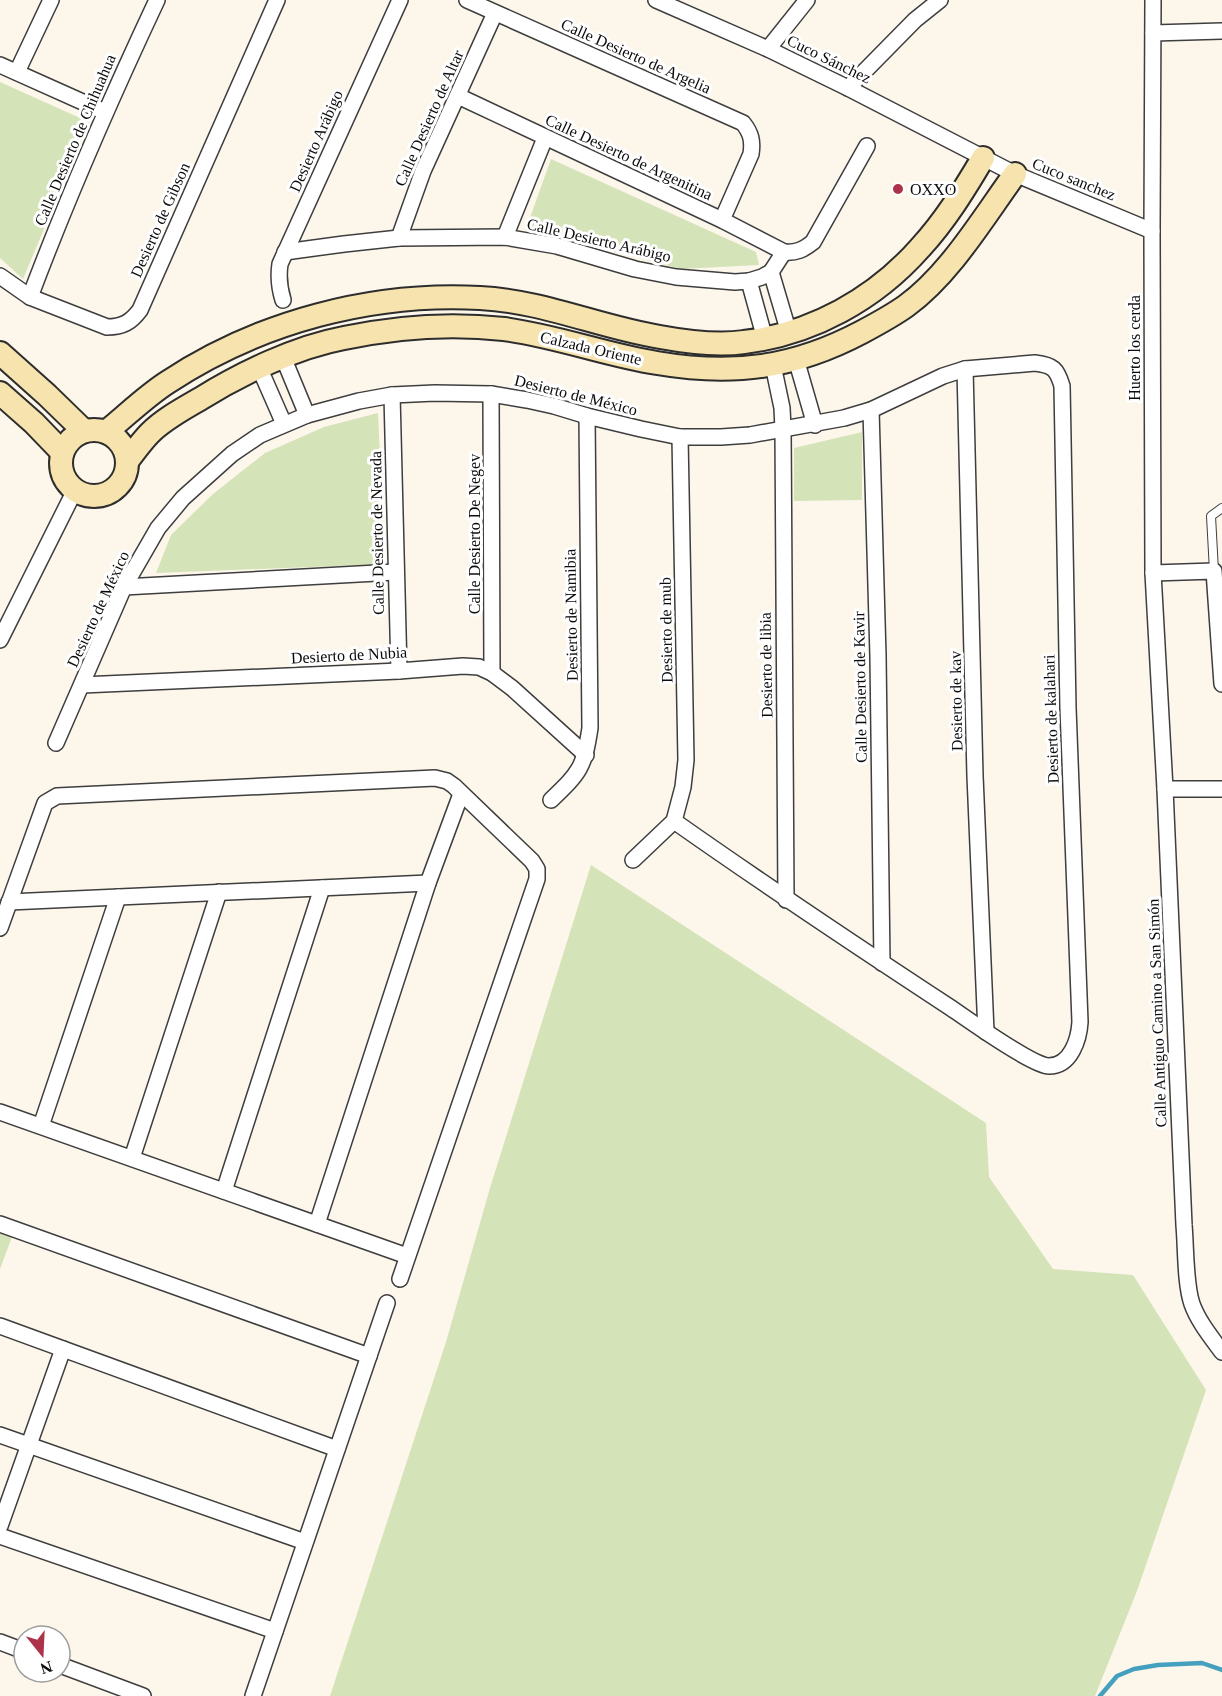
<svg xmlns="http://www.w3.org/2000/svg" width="1222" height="1696" font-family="'Times New Roman',serif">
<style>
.green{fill:#d5e3b9}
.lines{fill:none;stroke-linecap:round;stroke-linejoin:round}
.stream{stroke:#44a0be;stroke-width:4.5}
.lane-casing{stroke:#3e3e3e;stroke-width:10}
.street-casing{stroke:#3e3e3e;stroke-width:18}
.secondary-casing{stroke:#2d2d2d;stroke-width:26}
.lane{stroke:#fff;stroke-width:8}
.street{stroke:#fff;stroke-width:15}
.secondary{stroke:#f6e3ad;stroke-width:22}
.poi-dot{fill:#ac324a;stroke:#fff;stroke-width:2}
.labels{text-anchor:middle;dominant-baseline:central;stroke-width:6;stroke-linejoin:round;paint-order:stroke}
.street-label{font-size:16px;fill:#0b0b0b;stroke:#fff}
.poi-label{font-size:16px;fill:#0b0b0b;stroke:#fff;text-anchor:start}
</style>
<rect width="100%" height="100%" fill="#fdf7eb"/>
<g class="green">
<polygon points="0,82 89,122 23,279 0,258"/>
<polygon points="551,159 756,252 759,265 681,269 526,229"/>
<polygon points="378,413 385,564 156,573 171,535 213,494 265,453 324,427"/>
<polygon points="862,432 862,500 794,501 794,448"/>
<polygon points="591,865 986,1123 989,1177 1053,1269 1133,1275 1206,1390 1137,1591 1095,1696 330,1696 446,1342 490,1188"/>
<polygon points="0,1233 12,1237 0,1269"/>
</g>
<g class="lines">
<polyline class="stream" points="1100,1696 1117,1676 1134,1669 1158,1665 1202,1663 1222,1670"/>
<g class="lane-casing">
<polyline id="lane" points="1214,571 1211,516 1222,508"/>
</g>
<g class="street-casing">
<g id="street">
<path d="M467 0 743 123C751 133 753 141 751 154L722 220"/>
<polyline points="656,0 768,49 848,88 1015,174 1152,231"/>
<path d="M1153 0 1152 231 1153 573 1165 789 1184 1225C1186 1247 1185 1284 1192 1304 1198 1321 1211 1337 1222 1352"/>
<polyline points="1153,33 1222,31"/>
<polyline points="768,49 807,0"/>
<polyline points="0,65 105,112"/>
<polyline points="17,72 51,0"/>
<polyline points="848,88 915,20 940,0"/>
<path d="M458 96 722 220 784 252C796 253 803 250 813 242L867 146"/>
<polyline points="505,237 545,138"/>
<polyline points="399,238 423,171 495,13"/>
<polyline points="285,252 344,244 399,238 505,237 557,246 635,269 676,277 735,282 749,281 762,277 771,272 784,252"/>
<polyline points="771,272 789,333"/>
<path d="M0 276 30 297 107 327C123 327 131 322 140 310L277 0"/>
<polyline points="749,281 765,339"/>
<path d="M30 297C68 196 111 98 157 0"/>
<path d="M283 300C279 287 278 277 280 264L400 0"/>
<polyline points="283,357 307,415"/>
<polyline points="796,359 815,425"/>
<polyline points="773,365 782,408 783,429 786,900"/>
<polyline points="259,367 284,424"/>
<polyline points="965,369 975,776 986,1032"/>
<polyline points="491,394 492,673"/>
<polyline points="392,395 399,671"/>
<polyline points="871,410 878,656 882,963"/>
<polyline points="1153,573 1214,571 1222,684"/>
<polyline points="124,587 395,572"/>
<polyline points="0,640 75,490"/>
<polyline points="82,685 399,671 463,666 479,667 492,673 512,688 586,755"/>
<path d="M56 743 124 587 158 528 183 498 232 454 260 435 307 415 359 401 392 395 435 393 491 394 527 400 554 406 587 416 641 429 680 437H721L750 435 844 418 871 410 943 376 965 369 1035 363C1053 365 1057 369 1062 386L1068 708 1080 1022C1079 1039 1071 1066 1049 1066 1033 1066 967 1019 951 1008 858 947 765 885 674 821"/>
<polyline points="1165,789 1222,789"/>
<path d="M551 800C580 772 584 768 590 728L587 416"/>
<polyline points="633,860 674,821 683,787 686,760 680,437"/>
<polyline points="9,902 428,883"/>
<polyline points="0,928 45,803 57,796 435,778 447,781 454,786 532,861 537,869 537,879 400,1279"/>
<polyline points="0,1112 407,1256"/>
<polyline points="41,1126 118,897"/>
<polyline points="132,1158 219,892"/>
<polyline points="224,1191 322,888"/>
<polyline points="0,1224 369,1356"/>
<polyline points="317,1224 428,883 461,794"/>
<polyline points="0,1326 337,1449"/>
<polyline points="0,1435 305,1542"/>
<polyline points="0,1526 63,1349"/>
<polyline points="0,1536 275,1631"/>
<polyline points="0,1642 24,1651"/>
<polyline points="60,1665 143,1696"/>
<polyline points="253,1696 387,1303"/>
</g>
</g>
<g class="secondary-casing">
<g id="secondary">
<polyline points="0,353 47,395 84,431"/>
<polyline points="0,393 34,423 62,452"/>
<circle cx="94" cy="463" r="33"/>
<path d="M106 432C127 415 146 396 168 382 259 322 372 292 480 298 543 301 599 327 660 337 687 342 717 346 744 342 812 334 875 299 920 248 945 221 964 190 983 158"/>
<path d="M128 460C135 451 142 441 150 433 164 419 183 409 200 399 242 373 296 347 344 338 396 327 451 323 504 329 557 336 606 355 657 363 733 376 794 368 862 332 877 324 892 316 906 306 950 274 983 218 1015 174"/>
</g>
</g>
<use href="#lane" class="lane"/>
<use href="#street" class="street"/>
<use href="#secondary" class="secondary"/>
</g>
<circle class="poi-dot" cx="898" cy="189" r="6"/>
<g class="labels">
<g class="street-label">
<text transform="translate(636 56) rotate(24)">Calle Desierto de Argelia</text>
<text transform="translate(829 59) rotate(26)">Cuco Sánchez</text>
<text transform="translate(429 118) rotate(-66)">Calle Desierto de Altar</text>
<text transform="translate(75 140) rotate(-67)">Calle Desierto de Chihuahua</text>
<text transform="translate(316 141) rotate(-66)">Desierto Arábigo</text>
<text transform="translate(629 157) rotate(25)">Calle Desierto de Argenitina</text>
<text transform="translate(1074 179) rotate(22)">Cuco sanchez</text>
<text transform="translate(160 220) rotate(-66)">Desierto de Gibson</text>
<text transform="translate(599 240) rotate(13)">Calle Desierto Arábigo</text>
<text transform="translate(591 348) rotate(13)">Calzada Oriente</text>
<text transform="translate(1134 348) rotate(-90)">Huerto los cerda</text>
<text transform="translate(576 395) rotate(14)">Desierto de México</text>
<text transform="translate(377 533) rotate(-91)">Calle Desierto de Nevada</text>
<text transform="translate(474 534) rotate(-90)">Calle Desierto De Negev</text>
<text transform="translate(98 609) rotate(-65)">Desierto de México</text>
<text transform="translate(571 615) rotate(-91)">Desierto de Namibia</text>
<text transform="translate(666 630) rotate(-91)">Desierto de mub</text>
<text transform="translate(349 655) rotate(-3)">Desierto de Nubia</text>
<text transform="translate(766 665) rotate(-91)">Desierto de libia</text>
<text transform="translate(860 687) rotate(-91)">Calle Desierto de Kavir</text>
<text transform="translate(956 701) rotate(-91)">Desierto de kav</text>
<text transform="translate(1051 719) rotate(-92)">Desierto de kalahari</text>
<text transform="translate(1157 1013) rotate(-92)">Calle Antiguo Camino a San Simón</text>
</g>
<g class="poi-label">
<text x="910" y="189">OXXO</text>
</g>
</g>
<g transform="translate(42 1654) rotate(162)"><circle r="28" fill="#ffffff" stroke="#9d9d9d" stroke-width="1.5"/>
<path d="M0-4.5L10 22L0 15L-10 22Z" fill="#ac324a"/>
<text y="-9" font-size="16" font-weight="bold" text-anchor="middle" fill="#0b0b0b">N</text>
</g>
</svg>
